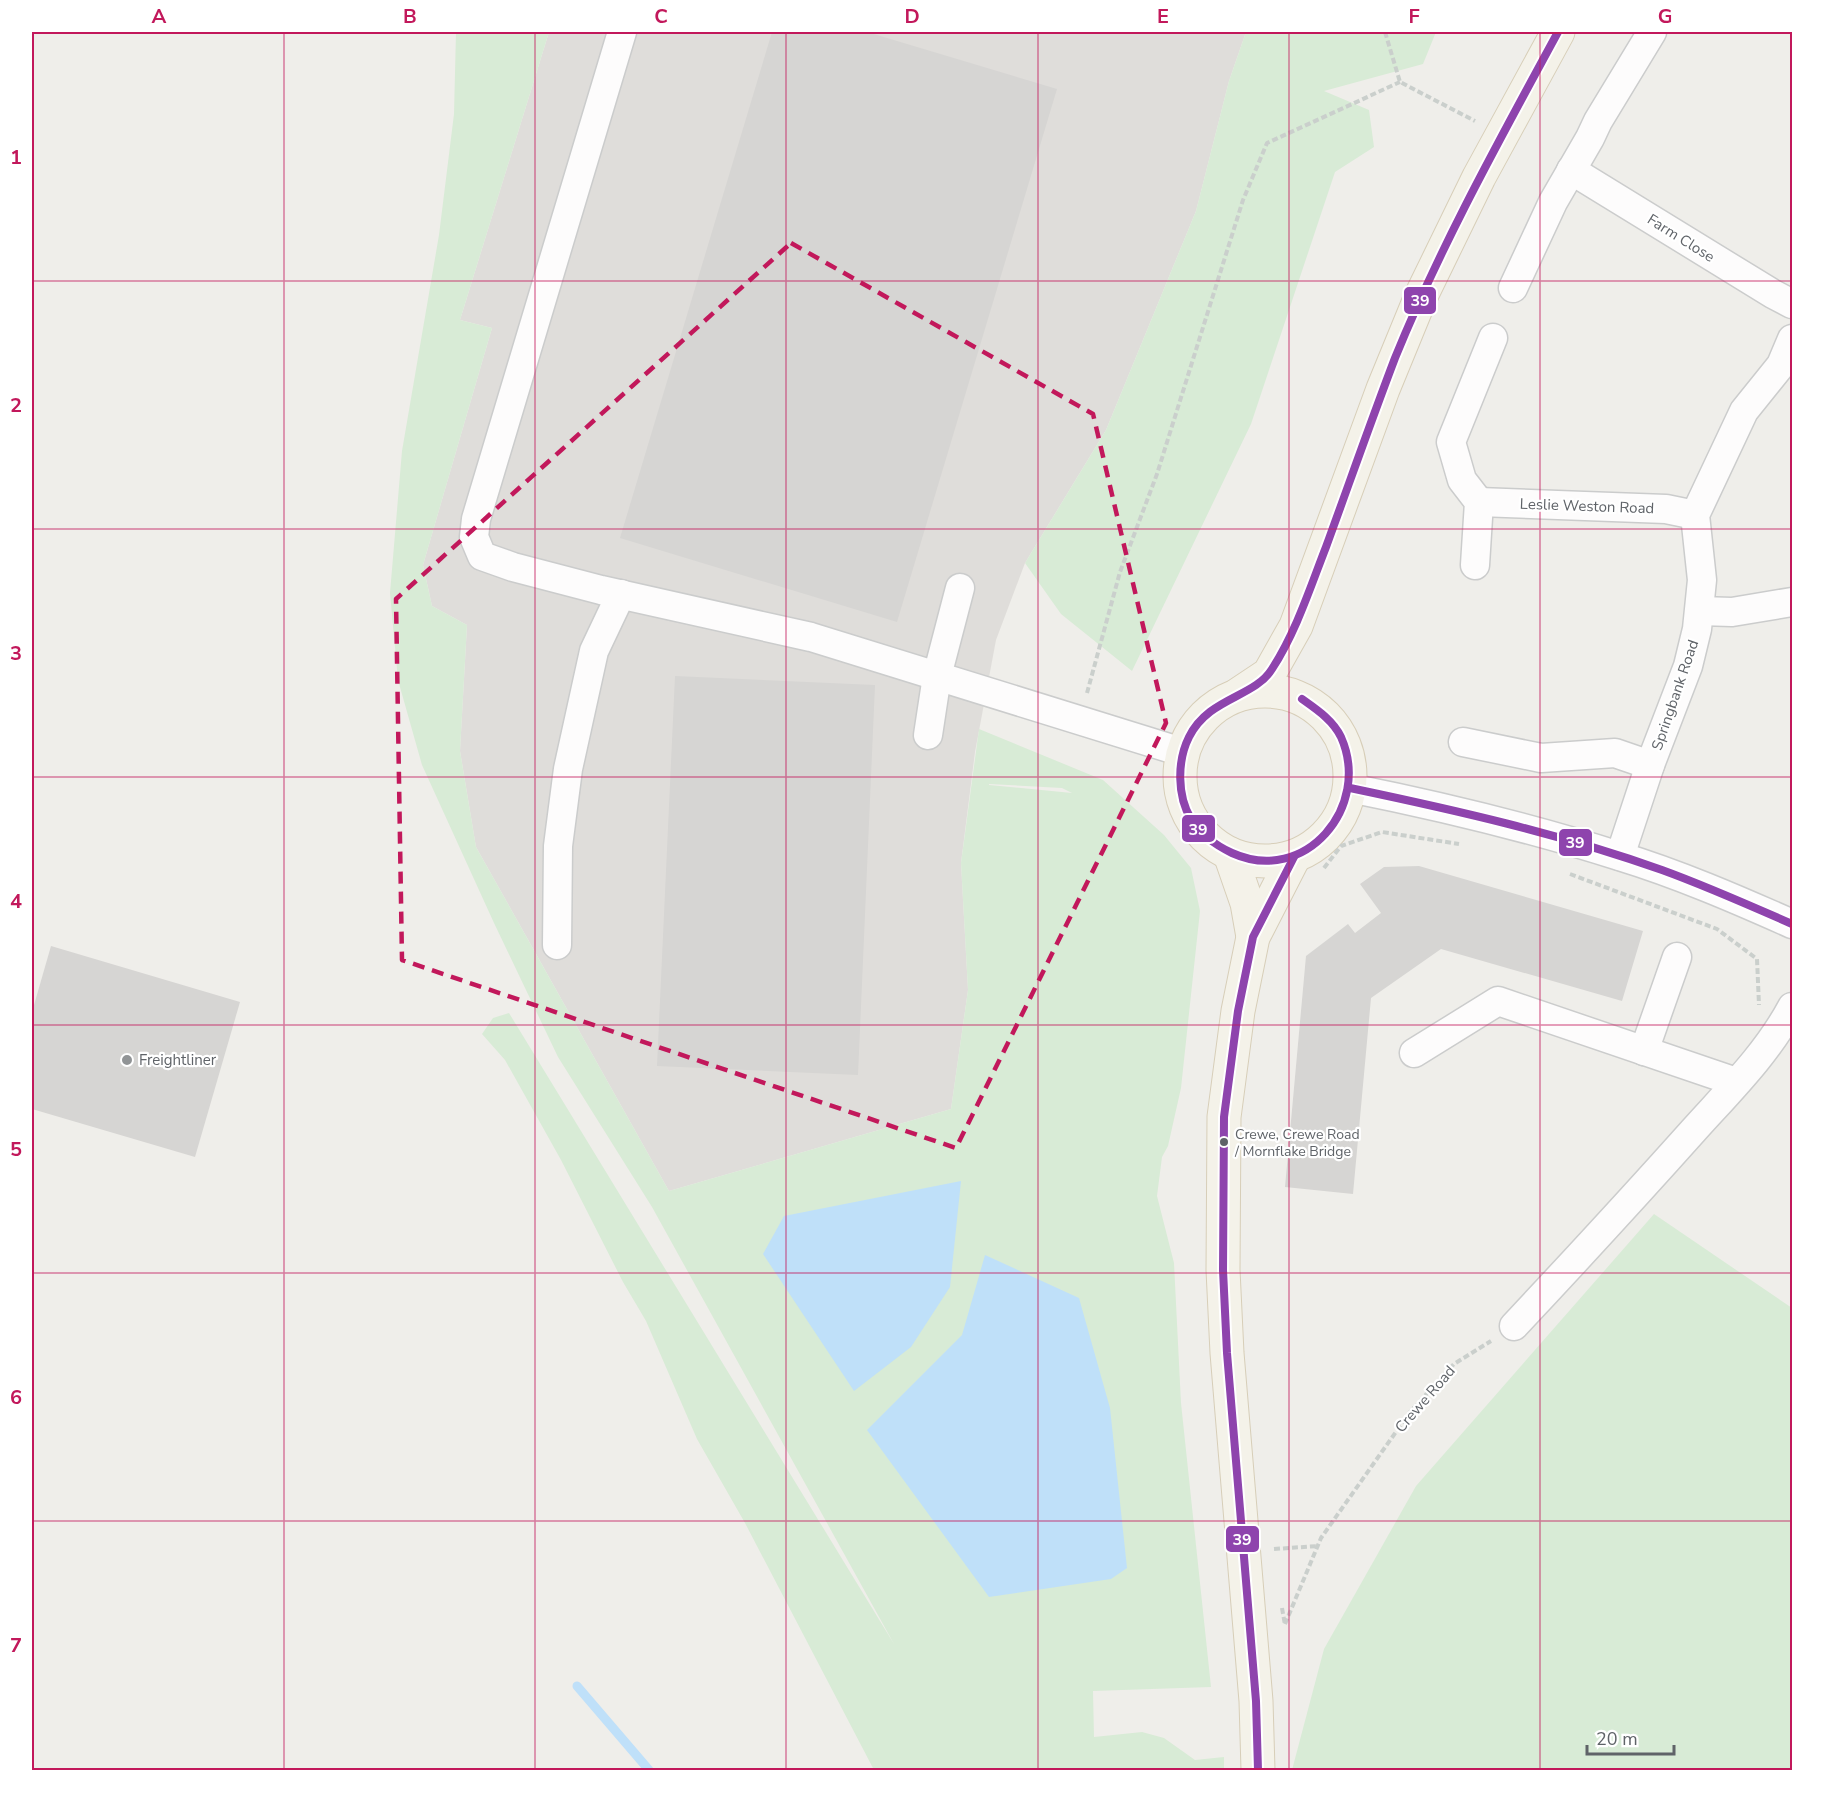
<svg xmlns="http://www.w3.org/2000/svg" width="1824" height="1802" font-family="'Nunito Sans',sans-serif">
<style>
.industrial{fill:#dfddda}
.green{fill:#d8ebd6;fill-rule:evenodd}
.water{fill:#bfe0f9}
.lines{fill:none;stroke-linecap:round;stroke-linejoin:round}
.stream{stroke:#bfe0f9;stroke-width:9}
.building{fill:#d6d5d3}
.minor-casing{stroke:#cbcccc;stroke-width:31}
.major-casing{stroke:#d7ceb8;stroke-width:35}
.path{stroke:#cacfcc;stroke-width:4;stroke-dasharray:6 3;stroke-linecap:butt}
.minor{stroke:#fdfcfc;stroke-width:28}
.major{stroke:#f4f2e9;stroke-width:33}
.bus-1-casing{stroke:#fff;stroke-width:12}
.bus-1{stroke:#8e44ad;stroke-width:8}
.marked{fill:none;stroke:#c2185b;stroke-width:4.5;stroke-dasharray:12 8;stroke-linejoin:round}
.grid{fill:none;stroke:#c2185b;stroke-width:1.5;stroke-opacity:0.55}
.poi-dot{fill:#919496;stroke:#fff;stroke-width:2}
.bus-dot{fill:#5f6368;stroke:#fff;stroke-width:2}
.labels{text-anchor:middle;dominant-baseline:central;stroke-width:4.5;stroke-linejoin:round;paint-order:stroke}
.bus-label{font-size:14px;fill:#5f6368;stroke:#fff;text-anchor:start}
.street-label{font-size:15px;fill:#5f6368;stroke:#fff}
.poi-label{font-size:15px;fill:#5f6368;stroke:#fff;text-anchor:start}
.line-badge{stroke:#fff;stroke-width:2}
.badge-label{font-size:16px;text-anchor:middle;font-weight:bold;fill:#fff}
.neatline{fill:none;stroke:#c2185b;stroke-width:2}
.grid-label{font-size:20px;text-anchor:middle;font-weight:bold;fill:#c2185b}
</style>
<rect width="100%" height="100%" fill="#efeeea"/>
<polygon class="industrial" points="549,32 1246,32 1229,81 1196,211 1106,430 1025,563 996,640 975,752 961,863 968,990 951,1109 669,1191 476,847 460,751 467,625 432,606 423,565 492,328 460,320"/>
<g class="green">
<path d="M456 32H549L460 320 492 328 423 565 432 606 467 625 460 751 476 847 669 1191 951 1109 968 990 961 863 979 729 1103 780 1164 835 1191 868 1200 911 1181 1088 1168 1146 1162 1157 1157 1196 1174 1263 1181 1403 1211 1687 1093 1691 1094 1737 1142 1732 1164 1738 1195 1760 1224 1757V1770H874L745 1523 697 1439 646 1321 623 1282 561 1160 505 1060 482 1034 493 1018 509 1013 894 1644 652 1207 558 1057 494 923 422 765 398 680 390 593 402 451 439 235 454 114ZM989 784 1062 788 1072 793 989 785Z"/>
<polygon points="1246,32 1436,32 1423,64 1324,91 1369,110 1374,147 1335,172 1251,424 1132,671 1061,614 1025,563 1106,430 1196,211 1229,81"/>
<polygon points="1654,1214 1792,1308 1792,1770 1292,1770 1324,1649 1416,1486"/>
</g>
<g class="water">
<polygon points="961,1181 950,1287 911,1347 854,1391 763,1254 784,1216"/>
<polygon points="985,1255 1079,1298 1110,1408 1127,1568 1111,1579 989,1597 867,1430 962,1335"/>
</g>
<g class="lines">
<polyline class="stream" points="577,1686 649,1770"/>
</g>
<g class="building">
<polygon points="772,32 867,32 1057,89 897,622 620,538"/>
<polygon points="675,676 875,685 858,1075 657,1066"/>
<polygon points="1419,866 1643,931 1622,1001 1441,949 1371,998 1353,1194 1285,1187 1306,956 1348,924 1355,933 1381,913 1360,884 1384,867"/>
<polygon points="51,946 240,1002 195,1157 32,1109 32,1012"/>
</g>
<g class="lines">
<g class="minor-casing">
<g id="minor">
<polyline points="622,32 476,519 474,537 482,556 513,567 601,590 811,637 1182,752"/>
<polyline points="1571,170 1773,294 1792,304"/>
<polyline points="1513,288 1553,202 1590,138 1598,121 1652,32"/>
<polyline points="1479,502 1666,509 1695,515"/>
<polyline points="1475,565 1479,502 1462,480 1451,442 1493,338"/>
<polyline points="1700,611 1732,612 1792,602"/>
<polyline points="928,735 937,676 960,588"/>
<polyline points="1463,742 1541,758 1615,753 1650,765"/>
<path d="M1350 788C1440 806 1531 828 1619 856 1678 874 1736 899 1792 924"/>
<polyline points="1620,856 1650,765 1688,666 1697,629 1702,580 1695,515 1744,411 1781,365 1792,339"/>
<polyline points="557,945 558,846 568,769 594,651 621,594"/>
<polyline points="1644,1051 1677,957"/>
<polyline points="1414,1053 1498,1001 1736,1082"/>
<path d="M1514 1326C1574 1262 1634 1197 1693 1131 1728 1092 1767 1054 1792 1007"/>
</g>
</g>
<g class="major-casing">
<g id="major">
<circle cx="1265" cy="776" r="85"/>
<polyline points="1239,694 1269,674 1296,626 1383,389 1422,294 1479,177 1558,32"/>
<polyline points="1230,854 1247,903 1253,937"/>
<polyline points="1258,1770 1256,1701 1227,1353 1223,1270 1224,1117 1238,1011 1253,937 1294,857"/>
</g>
</g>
<g class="path">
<polyline points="1385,32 1400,82 1475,121"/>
<polyline points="1087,693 1120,572 1157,474 1243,200 1267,143 1400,82"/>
<polyline points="1324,868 1341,846 1382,832 1459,844"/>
<polyline points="1570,874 1717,929 1757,959 1759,1005"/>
<polyline points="1274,1549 1318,1546"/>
<polyline points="1282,1608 1285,1625"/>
<polyline points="1285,1624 1321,1538 1410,1412 1454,1364 1491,1341"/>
</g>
<use href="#minor" class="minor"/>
<use href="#major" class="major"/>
<g class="bus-1-casing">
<g id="bus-1">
<path d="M1302 699C1316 709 1333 720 1341 737 1372 807 1305 886 1232 853 1215 845 1201 835 1191 819 1177 796 1177 761 1189 737 1209 697 1254 698 1272 669 1296 632 1310 588 1326 547 1349 484 1371 421 1395 358 1441 245 1500 139 1558 32"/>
<path d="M1350 788C1455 810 1561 834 1662 870 1706 886 1749 905 1792 924"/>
<polyline points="1258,1770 1256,1701 1227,1353 1223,1270 1224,1117 1238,1011 1253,937 1294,857"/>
</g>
</g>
<use href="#bus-1" class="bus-1"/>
</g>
<path class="marked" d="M791 243 1093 414 1166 723 956 1148 402 960 396 599Z"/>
<path class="grid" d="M284 32V1770M535 32V1770M786 32V1770M1038 32V1770M1289 32V1770M1540 32V1770M32 281H1792M32 529H1792M32 777H1792M32 1025H1792M32 1273H1792M32 1521H1792"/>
<circle class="poi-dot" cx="127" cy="1060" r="6"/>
<circle class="bus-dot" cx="1224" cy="1142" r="5"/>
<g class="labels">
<g class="bus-label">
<text x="1235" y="1134">Crewe, Crewe Road<tspan x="1235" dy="17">/ Mornflake Bridge</tspan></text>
</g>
<g class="street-label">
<text transform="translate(1681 238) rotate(32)">Farm Close</text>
<text transform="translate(1587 506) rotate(2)">Leslie Weston Road</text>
<text transform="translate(1675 695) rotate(-71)">Springbank Road</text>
<text transform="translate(1425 1399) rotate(-49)">Crewe Road</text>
</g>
<g class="poi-label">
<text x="139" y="1060">Freightliner</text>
</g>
</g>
<g class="line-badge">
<rect x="1403" y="286" width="34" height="29" rx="6" fill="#8e44ad"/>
<rect x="1181" y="814" width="35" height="29" rx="6" fill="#8e44ad"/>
<rect x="1558" y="828" width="35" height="29" rx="6" fill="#8e44ad"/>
<rect x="1225" y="1525" width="35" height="28" rx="6" fill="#8e44ad"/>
</g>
<g class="badge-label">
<text x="1420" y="306">39</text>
<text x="1198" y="835">39</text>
<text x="1575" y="848">39</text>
<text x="1242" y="1545">39</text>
</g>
<rect width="1824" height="1802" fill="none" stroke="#ffffff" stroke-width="66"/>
<path d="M1587 1745v9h87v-9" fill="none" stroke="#5f6368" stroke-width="3"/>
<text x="1596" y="1745" font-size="18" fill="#5f6368" stroke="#ffffff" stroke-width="4.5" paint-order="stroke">20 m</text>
<rect x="33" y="33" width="1758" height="1736" class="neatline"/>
<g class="grid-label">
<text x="159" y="23">A</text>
<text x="410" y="23">B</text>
<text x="661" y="23">C</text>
<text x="912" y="23">D</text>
<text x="1163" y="23">E</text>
<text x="1414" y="23">F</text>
<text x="1665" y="23">G</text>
<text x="16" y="164">1</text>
<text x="16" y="412">2</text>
<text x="16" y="660">3</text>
<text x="16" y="908">4</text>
<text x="16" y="1156">5</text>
<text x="16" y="1404">6</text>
<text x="16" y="1652">7</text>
</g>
</svg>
